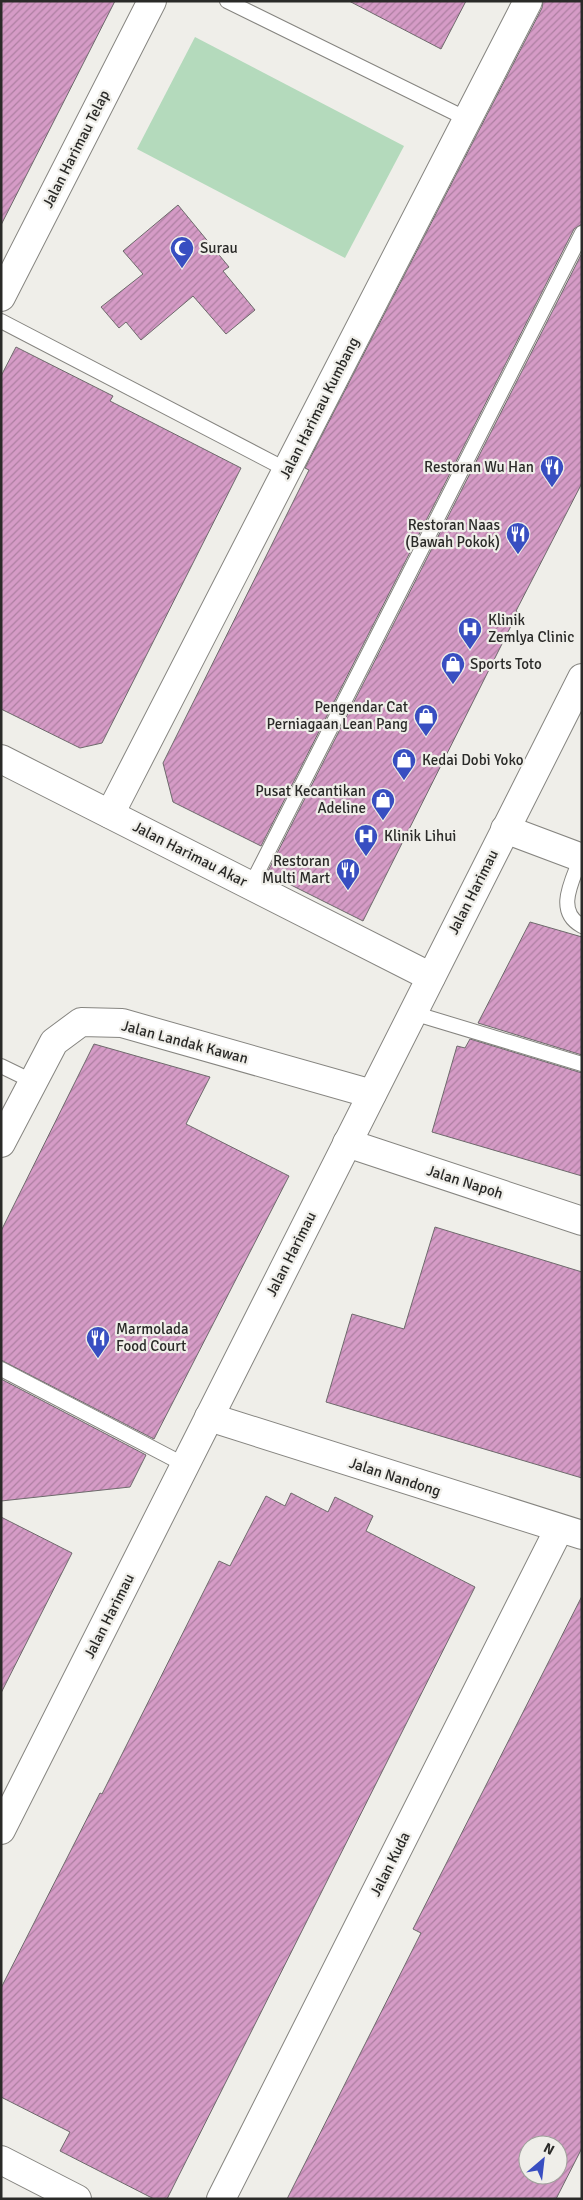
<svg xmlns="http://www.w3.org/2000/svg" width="583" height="2200" font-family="Signika,sans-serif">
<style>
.park{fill:#b4dabc}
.building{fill:url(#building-hatch);stroke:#6e6a6c;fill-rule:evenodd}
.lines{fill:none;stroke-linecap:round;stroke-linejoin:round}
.service-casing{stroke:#868580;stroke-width:16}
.minor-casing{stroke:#868580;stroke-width:30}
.tertiary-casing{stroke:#868580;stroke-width:30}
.service{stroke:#fff;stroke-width:14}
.minor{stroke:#fff;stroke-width:28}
.tertiary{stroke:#fff;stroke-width:28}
.labels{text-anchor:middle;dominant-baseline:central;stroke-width:4.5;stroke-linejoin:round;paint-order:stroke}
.street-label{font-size:15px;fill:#2a2a28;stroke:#efeee9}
.poi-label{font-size:15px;fill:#2a2a28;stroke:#efeee9;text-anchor:start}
</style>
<defs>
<pattern id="building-hatch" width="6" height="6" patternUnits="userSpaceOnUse" patternTransform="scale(1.25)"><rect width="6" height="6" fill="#d59bc6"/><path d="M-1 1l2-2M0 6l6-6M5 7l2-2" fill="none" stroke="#ad7fa1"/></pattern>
</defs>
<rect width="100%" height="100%" fill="#efeee9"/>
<polygon class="park" points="195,37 404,146 345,258 137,149"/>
<g class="building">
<polygon points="1,1 115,1 1,225"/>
<polygon points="349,1 466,1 441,49"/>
<polygon points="543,1 582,1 582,224 574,229 261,846 173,802 163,763 309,470 305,468 542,8"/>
<polygon points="178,205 229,267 223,271 255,310 226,334 193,296 141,340 126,322 119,328 101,307 143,274 123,251"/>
<polygon points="582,253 582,483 516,611 518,612 363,921 267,873"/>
<polygon points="16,347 113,396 110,401 241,468 102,743 80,748 1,709 1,376"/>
<polygon points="530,922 582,937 582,1055 478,1023"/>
<polygon points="470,1039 582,1073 582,1176 432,1132 457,1046 465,1048"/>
<polygon points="94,1044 210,1077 186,1124 289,1176 154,1439 1,1360 1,1231"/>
<polygon points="435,1227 582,1272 582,1478 326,1402 352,1314 404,1329"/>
<polygon points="1,1379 146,1455 130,1487 1,1501"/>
<polygon points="291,1493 328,1512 335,1497 373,1516 366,1531 475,1587 167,2199 154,2199 60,2151 70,2132 1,2097 1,1988 100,1793 102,1794 219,1561 230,1566 266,1496 285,1506"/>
<polygon points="1,1517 72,1553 1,1693"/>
<path d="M582 1596V2148L556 2199H287L421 1933 413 1929ZM528 2145H558V2175H528Z"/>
</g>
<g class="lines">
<g class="service-casing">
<g id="service">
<polyline points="227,1 467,119"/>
<polyline points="1,321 287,470"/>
<path d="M581 857C573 880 554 911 582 926"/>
<polyline points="251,885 582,233"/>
<polyline points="413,1013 582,1064"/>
<polyline points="1,1066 34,1082"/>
<polyline points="1,1369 185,1465"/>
</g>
</g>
<g class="minor-casing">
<g id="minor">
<polyline points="1,297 152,1"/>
<polyline points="1,759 431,977"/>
<polyline points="110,814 528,1"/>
<polyline points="505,829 582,858"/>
<polyline points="1,1143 54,1042 81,1022 122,1023 372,1094"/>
<polyline points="347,1143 582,1221"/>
<polyline points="209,1417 582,1535"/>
<polyline points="1,2160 77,2199"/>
<polyline points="221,2199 559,1529"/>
</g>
</g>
<g class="tertiary-casing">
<polyline id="tertiary" points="1,1830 582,678"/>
</g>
<use href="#service" class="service"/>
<use href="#minor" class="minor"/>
<use href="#tertiary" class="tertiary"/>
</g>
<defs>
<g id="mosque-pin" transform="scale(1.25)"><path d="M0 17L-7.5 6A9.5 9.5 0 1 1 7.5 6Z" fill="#384ec1" stroke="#efeee9"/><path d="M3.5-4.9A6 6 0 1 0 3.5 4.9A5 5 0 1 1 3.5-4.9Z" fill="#fff"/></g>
<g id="restaurant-pin" transform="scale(1.25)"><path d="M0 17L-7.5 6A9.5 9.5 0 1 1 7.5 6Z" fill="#384ec1" stroke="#efeee9"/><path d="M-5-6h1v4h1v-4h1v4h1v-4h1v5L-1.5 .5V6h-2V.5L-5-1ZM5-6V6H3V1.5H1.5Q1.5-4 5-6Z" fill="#fff"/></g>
<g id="hospital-pin" transform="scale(1.25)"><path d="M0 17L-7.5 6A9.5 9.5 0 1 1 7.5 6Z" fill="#384ec1" stroke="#efeee9"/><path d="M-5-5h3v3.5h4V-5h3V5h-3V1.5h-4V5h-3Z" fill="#fff"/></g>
<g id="shop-pin" transform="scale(1.25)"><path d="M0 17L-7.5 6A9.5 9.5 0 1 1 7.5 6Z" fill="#384ec1" stroke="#efeee9"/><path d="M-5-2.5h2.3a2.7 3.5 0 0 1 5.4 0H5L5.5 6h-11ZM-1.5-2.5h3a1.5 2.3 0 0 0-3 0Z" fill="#fff"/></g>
</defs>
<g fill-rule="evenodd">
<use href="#mosque-pin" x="182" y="248"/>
<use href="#restaurant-pin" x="552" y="467"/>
<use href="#restaurant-pin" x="518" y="534"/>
<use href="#hospital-pin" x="470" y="629"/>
<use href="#shop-pin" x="453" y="664"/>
<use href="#shop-pin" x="426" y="716"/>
<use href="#shop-pin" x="404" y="760"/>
<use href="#shop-pin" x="383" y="800"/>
<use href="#hospital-pin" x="366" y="836"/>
<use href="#restaurant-pin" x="348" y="870"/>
<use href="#restaurant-pin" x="98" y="1338"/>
</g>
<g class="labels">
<g class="street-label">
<text transform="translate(76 149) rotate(-63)">Jalan Harimau Telap</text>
<text transform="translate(319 408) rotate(-63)">Jalan Harimau Kumbang</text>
<text transform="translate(190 854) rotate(27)">Jalan Harimau Akar</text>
<text transform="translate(473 892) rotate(-63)">Jalan Harimau</text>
<text transform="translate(185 1042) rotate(15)">Jalan Landak Kawan</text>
<text transform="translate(465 1182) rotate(18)">Jalan Napoh</text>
<text transform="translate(291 1254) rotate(-63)">Jalan Harimau</text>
<text transform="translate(395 1477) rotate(18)">Jalan Nandong</text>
<text transform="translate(109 1616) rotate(-63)">Jalan Harimau</text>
<text transform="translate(390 1864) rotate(-63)">Jalan Kuda</text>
</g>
<g class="poi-label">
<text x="200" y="248">Surau</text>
<text x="534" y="467" text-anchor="end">Restoran Wu Han</text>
<text x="500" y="525" text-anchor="end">Restoran Naas<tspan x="500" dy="17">(Bawah Pokok)</tspan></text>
<text x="488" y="620">Klinik<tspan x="488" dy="17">Zemlya Clinic</tspan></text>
<text x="470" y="664">Sports Toto</text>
<text x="408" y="707" text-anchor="end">Pengendar Cat<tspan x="408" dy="17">Perniagaan Lean Pang</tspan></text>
<text x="422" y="760">Kedai Dobi Yoko</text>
<text x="366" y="791" text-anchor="end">Pusat Kecantikan<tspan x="366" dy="17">Adeline</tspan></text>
<text x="384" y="836">Klinik Lihui</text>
<text x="330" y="861" text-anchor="end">Restoran<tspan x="330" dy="17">Multi Mart</tspan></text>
<text x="116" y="1329">Marmolada<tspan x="116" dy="17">Food Court</tspan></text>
</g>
</g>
<rect width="583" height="2200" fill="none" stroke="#2a2a28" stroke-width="5"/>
<g transform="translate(543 2160) rotate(28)"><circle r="24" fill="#efeee9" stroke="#a0a09c"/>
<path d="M0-4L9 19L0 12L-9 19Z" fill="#384ec1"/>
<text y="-8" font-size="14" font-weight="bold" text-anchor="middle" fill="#2a2a28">N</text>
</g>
</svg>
